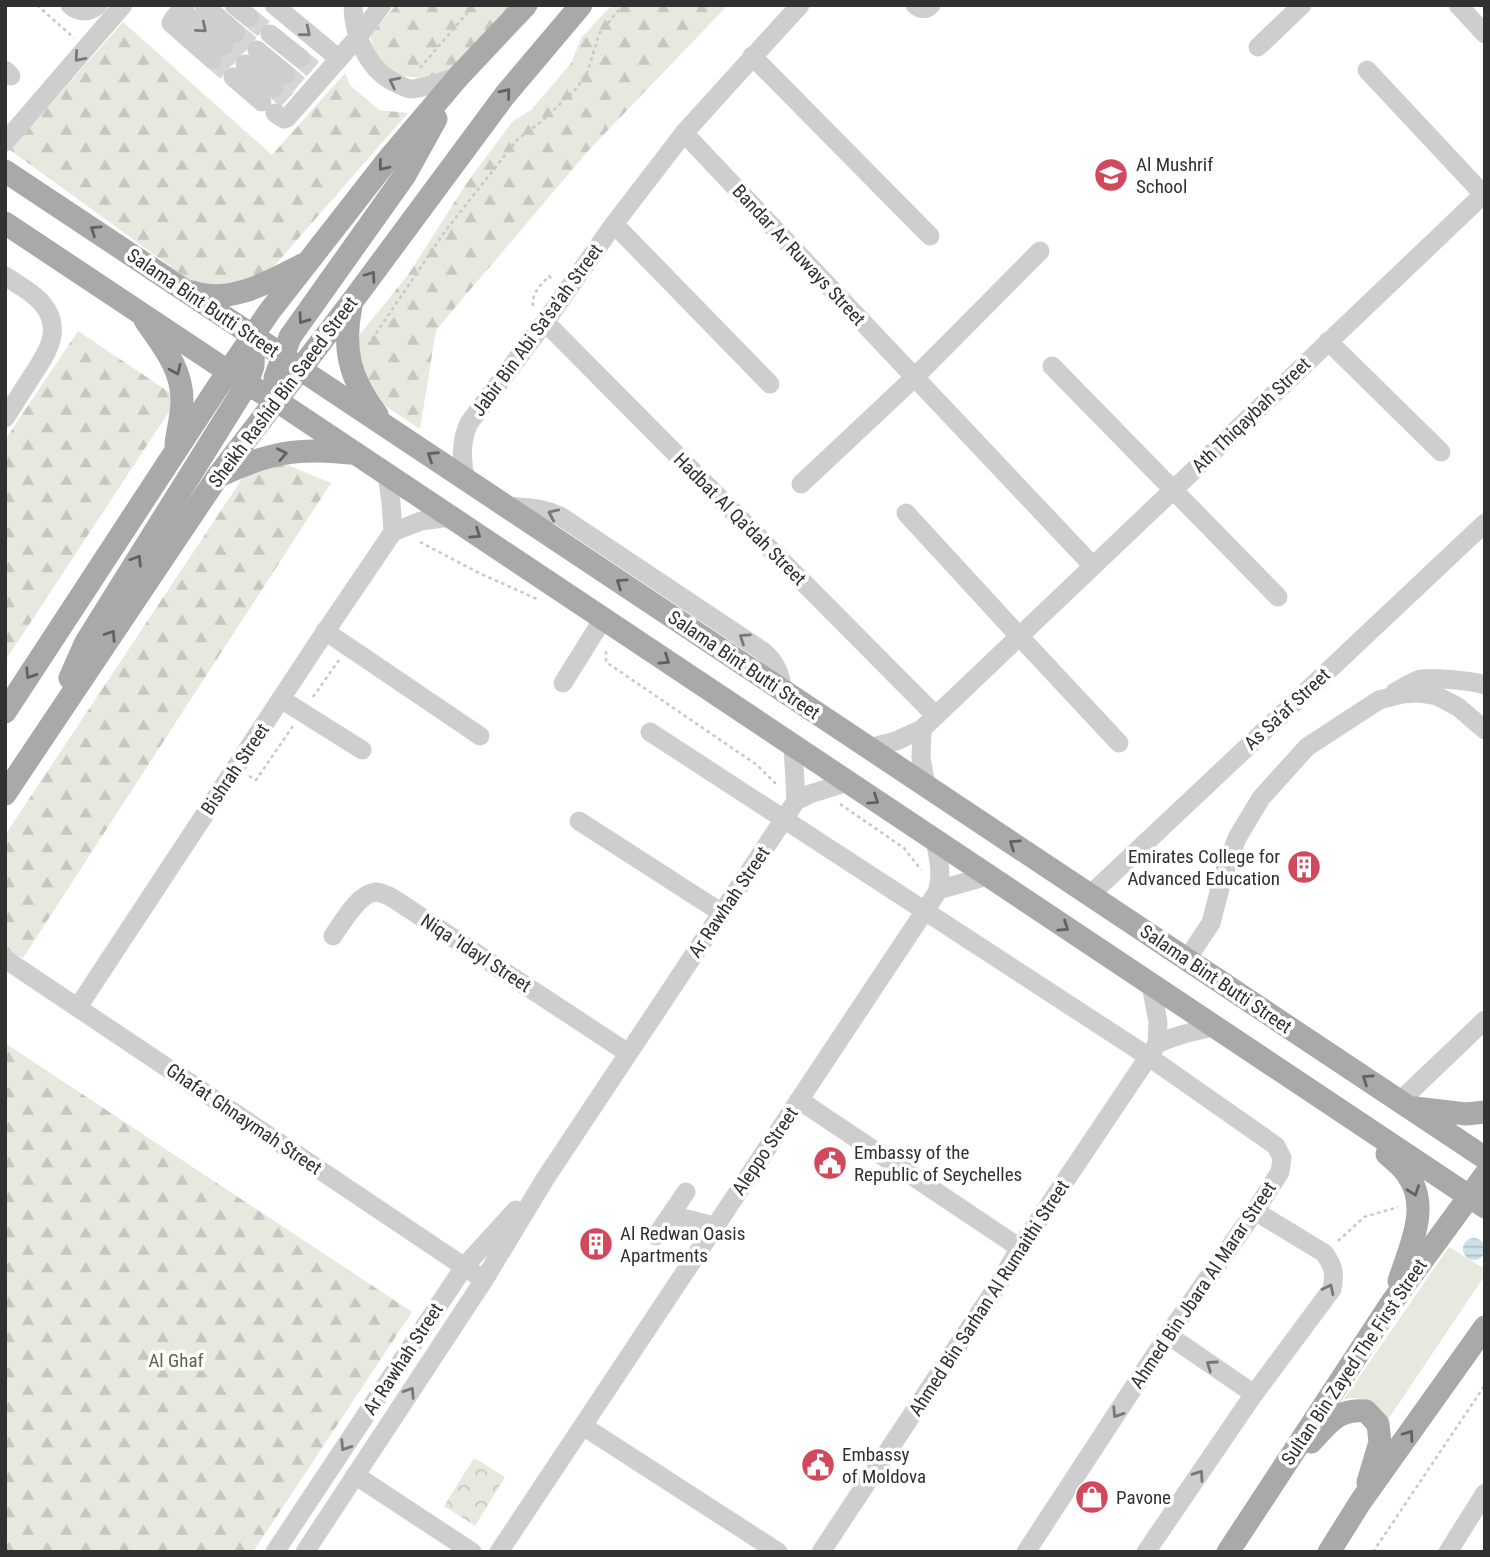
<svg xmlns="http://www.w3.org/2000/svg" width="1490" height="1557" font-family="'Roboto Condensed',sans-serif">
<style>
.green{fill:#e5e9de}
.forest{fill:url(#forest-firs)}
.park{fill:url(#park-crowns)}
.water{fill:url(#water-rules)}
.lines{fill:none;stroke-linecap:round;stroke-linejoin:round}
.minor-tunnel{stroke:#d6d6d6;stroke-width:19;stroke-dasharray:19 10;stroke-linecap:butt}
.path{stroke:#c8c8c8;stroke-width:2.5;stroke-dasharray:3.5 3.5;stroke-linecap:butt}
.minor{stroke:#cecece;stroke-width:19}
.major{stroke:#a9a9a9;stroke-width:23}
.oneway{stroke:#787878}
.oneway2{stroke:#616161}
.labels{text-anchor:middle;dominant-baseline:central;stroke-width:7;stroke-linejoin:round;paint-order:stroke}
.poi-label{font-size:19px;fill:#313131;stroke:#fff;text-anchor:start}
.street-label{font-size:19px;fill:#313131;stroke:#fff}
.park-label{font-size:19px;fill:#576843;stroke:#fff}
</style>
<defs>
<pattern id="forest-firs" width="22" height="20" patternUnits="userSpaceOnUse" patternTransform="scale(1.75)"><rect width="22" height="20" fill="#e5e9de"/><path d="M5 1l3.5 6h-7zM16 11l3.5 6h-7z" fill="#c5c8bf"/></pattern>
<pattern id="park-crowns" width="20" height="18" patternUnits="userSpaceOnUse" patternTransform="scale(1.75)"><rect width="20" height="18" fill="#e5e9de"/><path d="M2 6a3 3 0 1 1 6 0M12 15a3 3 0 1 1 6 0" fill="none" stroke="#c5c8bf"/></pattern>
<pattern id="water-rules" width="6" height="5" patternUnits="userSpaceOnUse" patternTransform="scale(1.75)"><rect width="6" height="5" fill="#cddfe7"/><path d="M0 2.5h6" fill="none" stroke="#b0c0c7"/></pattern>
</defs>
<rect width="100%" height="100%" fill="#fff"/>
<path class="green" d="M1449 1247 1485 1269V1275L1387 1421C1373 1403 1370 1396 1344 1399Z"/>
<g class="forest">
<polygon points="396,5 510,5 450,71 419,78 398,75 378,62 370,36"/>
<polygon points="612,5 728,5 588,151 436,330 420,429 375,399 352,344 408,275 466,184 513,121 531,110 572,62 581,38"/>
<polygon points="123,22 272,155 345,73 350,85 379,110 408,113 268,273 232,283 199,287 10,150"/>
<polygon points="78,331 178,398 5,661 5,440"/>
<polygon points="285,464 331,483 23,958 5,950 5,835 246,473"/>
<polygon points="5,1043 412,1312 253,1552 5,1552"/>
</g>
<polygon class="park" points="474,1458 505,1477 475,1526 444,1506"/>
<circle class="water" cx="1474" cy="1249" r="11"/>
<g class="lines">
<g class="minor-tunnel">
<polyline points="249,17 270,34"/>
<polyline points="236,33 257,50"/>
<polyline points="224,46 245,64"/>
<polyline points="300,58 313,69"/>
<polyline points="212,59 233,77"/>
<polyline points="286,74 299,85"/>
<polyline points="274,88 287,100"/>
</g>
<g class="path">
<polyline points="37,5 74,38"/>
<polyline points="420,68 474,5"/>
<path d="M533 306C531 293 541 285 549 276L553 281"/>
<polyline points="368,345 446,230 517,140 543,120 577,88 588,71 599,34 623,5"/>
<polyline points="420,542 479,573 537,599"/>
<polyline points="606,651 606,662 757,765 777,785"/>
<polyline points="313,697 339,660"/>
<polyline points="249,776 256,780 293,726"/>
<polyline points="840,804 904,848 921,870"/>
<polyline points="1338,1241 1364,1217 1398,1207"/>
<polyline points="1373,1552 1485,1385"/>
</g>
<g class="minor">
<path d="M70 5C79 13 89 13 98 5"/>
<polyline points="185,5 174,18 171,23 212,59"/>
<polyline points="204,5 236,33"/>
<polyline points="234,5 249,17"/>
<polyline points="274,5 338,58"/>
<path d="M353 5C353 34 368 71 396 83 400 85 406 89 411 89 422 89 448 79 459 76"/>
<path d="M915 5C921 10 926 10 931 5"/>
<polyline points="1458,5 1485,34"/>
<polyline points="181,10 224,46"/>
<polyline points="270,34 300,58"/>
<polyline points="1258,47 1302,5"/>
<polyline points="257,50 286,74"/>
<polyline points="752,56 930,236"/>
<polyline points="245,64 274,88"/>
<polyline points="5,70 11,76"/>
<polyline points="1367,70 1485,196"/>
<polyline points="233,77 262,102"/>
<polyline points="275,113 284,119 287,118 358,37 382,5"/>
<polyline points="684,133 1093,566"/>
<polyline points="5,142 123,5"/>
<polyline points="614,224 770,384"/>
<path d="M5 276C17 284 31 291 41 302 64 328 48 352 32 376 23 390 14 404 5 418"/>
<polyline points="545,322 935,715"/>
<polyline points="1328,341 1441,452"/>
<polyline points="1052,366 1278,597"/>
<polyline points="387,474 391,503 393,532"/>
<path d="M465 479C462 459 460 442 469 423L545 322 614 224 684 133 800 5"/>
<polyline points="801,484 915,377 1040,251"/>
<path d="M507 507C526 506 542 508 560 516L764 652C776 663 781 674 782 690"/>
<polyline points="906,513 1019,636 1119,743"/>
<polyline points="325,631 480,736"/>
<polyline points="563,683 603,619"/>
<path d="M1395 692C1403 688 1413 681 1421 679 1433 677 1474 681 1485 685"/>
<polyline points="281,699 362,750"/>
<polyline points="922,729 921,757 926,785"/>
<polyline points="650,732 1149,1057 1276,1146 1282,1158 1280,1172 1255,1211 1168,1335 1026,1552"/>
<polyline points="793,745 796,801"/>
<polyline points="869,748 896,741 922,729 1485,193"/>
<polyline points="579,821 722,913"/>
<polyline points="938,890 987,876"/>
<polyline points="1090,895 1485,523"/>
<path d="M333 936C342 923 358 894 375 892 381 892 386 895 391 897L628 1053"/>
<polyline points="5,959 484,1280"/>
<polyline points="1187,959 1211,923 1224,873 1237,838 1261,798 1307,747 1379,700 1402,694 1419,693 1437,696 1458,707 1485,730"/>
<polyline points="1151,985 1158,1022 1157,1044"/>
<polyline points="78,1007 315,647 393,532 421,521 450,517"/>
<polyline points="799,1100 1020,1248"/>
<polyline points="1400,1101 1485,1020"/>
<polyline points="671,1215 714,1226"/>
<polyline points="656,1236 686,1192"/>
<polyline points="1168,1335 1254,1394"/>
<polyline points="583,1426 778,1552"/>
<polyline points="355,1475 472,1552"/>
<polyline points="275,1552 464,1267 516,1210"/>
<polyline points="305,1552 484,1280 545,1179 796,801 810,794 848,782"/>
<path d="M499 1552 936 894C943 878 939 858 935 841"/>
<path d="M821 1552 994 1291 1020 1248 1157 1044C1176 1035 1194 1031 1214 1027"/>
<path d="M1146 1552 1254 1394 1332 1289C1335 1274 1334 1266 1324 1253L1255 1211"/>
<polyline points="1448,1552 1485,1493"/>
</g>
<g class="major">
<polyline points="5,171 282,355 300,369 1485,1158"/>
<polyline points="5,223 247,384 277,401 1485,1207"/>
<path d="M192 292C230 305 269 282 302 265"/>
<path d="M351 306C342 350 350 379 377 415"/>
<path d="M145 320C162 345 182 368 182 400 182 414 178 429 176 444"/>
<polyline points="277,401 275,378 290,337 405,175 436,119"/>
<path d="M221 475C268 453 298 447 350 453"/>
<polyline points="70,678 86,642 247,384 253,366 254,336"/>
<polyline points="5,712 217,388 269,312 386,162 459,76 526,5"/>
<polyline points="5,794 218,476 351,303 505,95 581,5"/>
<polyline points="1415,1108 1466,1114 1485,1112"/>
<path d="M1387 1154C1394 1160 1402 1166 1407 1174 1431 1206 1410 1247 1399 1281"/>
<path d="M1311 1442C1329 1423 1338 1408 1366 1411L1378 1424 1380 1442 1368 1482"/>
<polyline points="1228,1552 1392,1302 1485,1175"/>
<polyline points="1329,1552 1361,1501 1485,1327"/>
</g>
</g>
<defs><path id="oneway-chevron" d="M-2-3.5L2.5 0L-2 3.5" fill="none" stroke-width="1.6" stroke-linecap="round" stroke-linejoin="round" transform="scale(1.75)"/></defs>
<g class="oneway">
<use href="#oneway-chevron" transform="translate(202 28) rotate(40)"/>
<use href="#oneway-chevron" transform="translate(306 32) rotate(39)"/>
<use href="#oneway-chevron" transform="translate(79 57) rotate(131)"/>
<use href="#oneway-chevron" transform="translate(394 82) rotate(-154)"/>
<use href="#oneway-chevron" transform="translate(553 514) rotate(-156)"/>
<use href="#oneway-chevron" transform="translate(744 638) rotate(-146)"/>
<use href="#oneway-chevron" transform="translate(1329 1289) rotate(-64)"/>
<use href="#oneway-chevron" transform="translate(1211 1365) rotate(-145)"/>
<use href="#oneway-chevron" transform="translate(410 1392) rotate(-57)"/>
<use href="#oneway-chevron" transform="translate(1117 1413) rotate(123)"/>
<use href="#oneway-chevron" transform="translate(345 1446) rotate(123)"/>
<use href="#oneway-chevron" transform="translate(1199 1475) rotate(-55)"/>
</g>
<g class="oneway2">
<use href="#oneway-chevron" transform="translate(506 93) rotate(-51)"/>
<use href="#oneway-chevron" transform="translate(383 166) rotate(129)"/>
<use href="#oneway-chevron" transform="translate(95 230) rotate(-146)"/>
<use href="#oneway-chevron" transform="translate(371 276) rotate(-54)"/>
<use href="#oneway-chevron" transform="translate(303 319) rotate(125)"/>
<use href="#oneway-chevron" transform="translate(176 370) rotate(66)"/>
<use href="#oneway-chevron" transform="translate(282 454) rotate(-12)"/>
<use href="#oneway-chevron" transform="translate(432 456) rotate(-147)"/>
<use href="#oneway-chevron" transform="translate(476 534) rotate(34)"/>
<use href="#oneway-chevron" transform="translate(137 560) rotate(-58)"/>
<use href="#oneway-chevron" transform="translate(621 583) rotate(-146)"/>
<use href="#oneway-chevron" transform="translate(111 635) rotate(-56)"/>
<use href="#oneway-chevron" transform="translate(665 660) rotate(34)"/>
<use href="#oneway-chevron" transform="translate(30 674) rotate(123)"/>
<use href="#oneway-chevron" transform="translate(874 800) rotate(34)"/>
<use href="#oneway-chevron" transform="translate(1014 844) rotate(-146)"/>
<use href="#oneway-chevron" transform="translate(1064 927) rotate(34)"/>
<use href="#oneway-chevron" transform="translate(1367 1079) rotate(-146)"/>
<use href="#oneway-chevron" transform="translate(1414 1191) rotate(70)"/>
<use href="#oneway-chevron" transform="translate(1409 1435) rotate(-54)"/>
</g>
<defs>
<g id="school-disc" transform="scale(1.75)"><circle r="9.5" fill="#d1495d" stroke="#fff"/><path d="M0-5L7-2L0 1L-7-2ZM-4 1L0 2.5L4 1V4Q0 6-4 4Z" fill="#fff"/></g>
<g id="building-disc" transform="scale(1.75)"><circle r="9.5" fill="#d1495d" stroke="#fff"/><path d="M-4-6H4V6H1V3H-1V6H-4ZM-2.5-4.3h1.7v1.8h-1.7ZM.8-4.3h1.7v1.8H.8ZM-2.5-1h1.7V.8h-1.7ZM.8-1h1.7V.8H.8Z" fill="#fff"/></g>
<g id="civic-disc" transform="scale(1.75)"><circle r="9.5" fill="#d1495d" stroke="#fff"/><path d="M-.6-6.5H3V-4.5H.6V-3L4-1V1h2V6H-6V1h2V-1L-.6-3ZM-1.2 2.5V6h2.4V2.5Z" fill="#fff"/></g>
<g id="shop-disc" transform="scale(1.75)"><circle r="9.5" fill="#d1495d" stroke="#fff"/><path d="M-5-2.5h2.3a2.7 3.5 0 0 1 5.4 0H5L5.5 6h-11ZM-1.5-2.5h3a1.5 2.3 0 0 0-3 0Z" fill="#fff"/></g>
</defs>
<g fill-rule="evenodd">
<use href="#school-disc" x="1111" y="175"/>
<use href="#building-disc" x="1304" y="867"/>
<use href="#civic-disc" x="830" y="1163"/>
<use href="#building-disc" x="596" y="1244"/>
<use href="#civic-disc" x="818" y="1465"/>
<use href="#shop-disc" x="1092" y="1497"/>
</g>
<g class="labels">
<g class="poi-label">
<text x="1136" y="164">Al Mushrif<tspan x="1136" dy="22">School</tspan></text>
<text x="1280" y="856" text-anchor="end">Emirates College for<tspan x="1280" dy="22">Advanced Education</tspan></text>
<text x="854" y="1152">Embassy of the<tspan x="854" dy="22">Republic of Seychelles</tspan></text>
<text x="620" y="1233">Al Redwan Oasis<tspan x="620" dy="22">Apartments</tspan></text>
<text x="842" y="1454">Embassy<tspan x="842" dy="22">of Moldova</tspan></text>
<text x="1116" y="1497">Pavone</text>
</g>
<g class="street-label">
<text transform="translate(799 255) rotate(47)">Bandar Ar Ruways Street</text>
<text transform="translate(203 303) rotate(34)">Salama Bint Butti Street</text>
<text transform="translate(537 330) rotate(-54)">Jabir Bin Abi Sa'sa'ah Street</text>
<text transform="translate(283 392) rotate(-53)">Sheikh Rashid Bin Saeed Street</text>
<text transform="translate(1251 415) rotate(-44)">Ath Thiqaybah Street</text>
<text transform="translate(740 519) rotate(45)">Hadbat Al Qa'dah Street</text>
<text transform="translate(744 665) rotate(34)">Salama Bint Butti Street</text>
<text transform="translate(1287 709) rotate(-43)">As Sa'af Street</text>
<text transform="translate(235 769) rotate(-56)">Bishrah Street</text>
<text transform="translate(729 902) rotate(-56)">Ar Rawhah Street</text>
<text transform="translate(476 953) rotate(33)">Niqa 'Idayl Street</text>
<text transform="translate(1216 979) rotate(34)">Salama Bint Butti Street</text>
<text transform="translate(244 1119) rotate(34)">Ghafat Ghnaymah Street</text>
<text transform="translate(765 1151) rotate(-56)">Aleppo Street</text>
<text transform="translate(1203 1285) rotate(-56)">Ahmed Bin Jbara Al Marar Street</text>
<text transform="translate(989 1298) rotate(-57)">Ahmed Bin Sarhan Al Rumaithi Street</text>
<text transform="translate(403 1359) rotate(-57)">Ar Rawhah Street</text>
<text transform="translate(1354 1362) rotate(-56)">Sultan Bin Zayed The First Street</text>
</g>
<g class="park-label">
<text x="176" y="1360">Al Ghaf</text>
</g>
</g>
<rect width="1490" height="1557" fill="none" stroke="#313131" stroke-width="14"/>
</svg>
